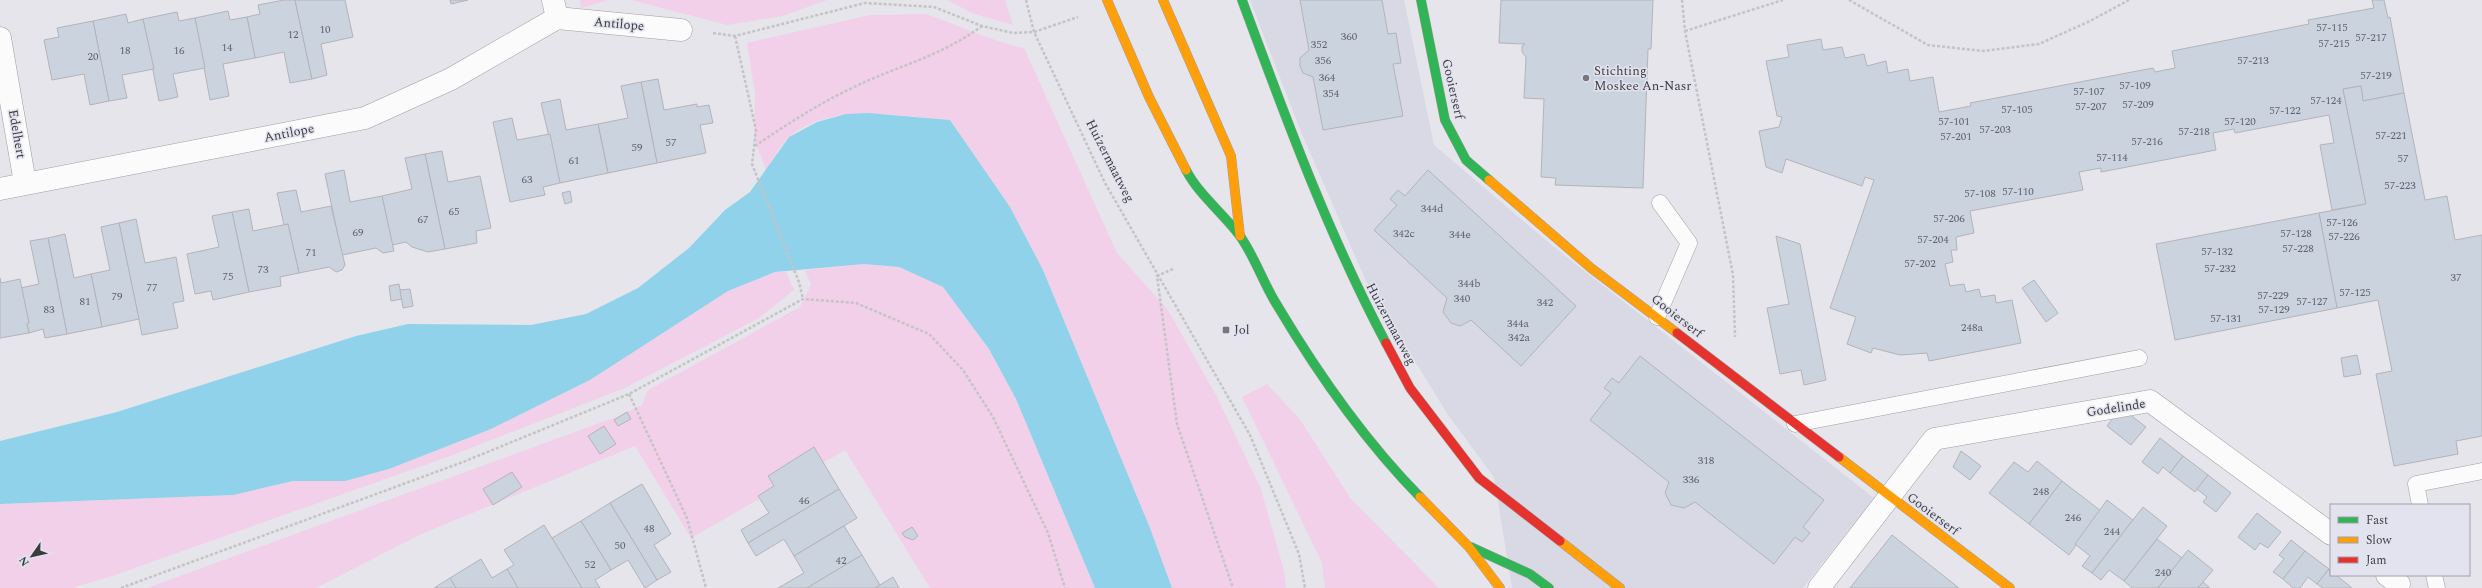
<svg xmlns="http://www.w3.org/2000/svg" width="2482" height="588" font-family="Spectral,serif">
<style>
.built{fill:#d8d9e5}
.green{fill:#f3d0ea}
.water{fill:#90d2ea}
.building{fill:#cbd3df;stroke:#b3b4b8}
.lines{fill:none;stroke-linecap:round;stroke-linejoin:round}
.lane-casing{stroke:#9f9fa3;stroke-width:17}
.street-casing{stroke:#9f9fa3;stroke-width:23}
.fast-casing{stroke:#9f9fa3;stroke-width:10}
.slow-casing{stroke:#9f9fa3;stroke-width:10}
.jam-casing{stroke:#9f9fa3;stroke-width:10}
.path{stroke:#c4c4c6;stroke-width:2.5;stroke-dasharray:3 2;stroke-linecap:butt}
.lane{stroke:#fbfbfc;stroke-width:16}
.street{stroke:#fbfbfc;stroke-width:22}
.fast{stroke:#30b455;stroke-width:9}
.slow{stroke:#ff9f0a;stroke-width:9}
.jam{stroke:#e5322d;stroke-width:9}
.poi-dot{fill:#77777c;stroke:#e2e3ee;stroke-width:1.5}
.labels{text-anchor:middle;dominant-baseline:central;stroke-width:3;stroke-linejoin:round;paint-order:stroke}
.number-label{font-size:11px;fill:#61636a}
.street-label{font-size:13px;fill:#3c3c40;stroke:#e2e3ee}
.poi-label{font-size:13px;fill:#3c3c40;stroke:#e2e3ee;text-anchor:start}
</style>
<rect width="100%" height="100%" fill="#e5e5eb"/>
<polygon class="built" points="1250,0 1404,0 1434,145 1554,247 1874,498 1803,588 1512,588 1494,477 1448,415 1366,281 1299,127"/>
<g class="green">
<polygon points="580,0 609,0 581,8"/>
<polygon points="631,0 827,0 783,16 727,25"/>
<polygon points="947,0 1005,0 1013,25 972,13"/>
<path d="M926 14C959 25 990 41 1024 48L1117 253 1168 310 1217 397 1261 489 1284 571 1286 588H1172L1150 528 1043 270 1010 207 950 120C900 117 832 101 789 137 780 145 773 160 766 170L754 139 755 94 747 43 870 15Z"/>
<polygon points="864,264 899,267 943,287 989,349 1016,399 1095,588 930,588 845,450 691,538 635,446 419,535 316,588 147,588 616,417 642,405 648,390 800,307 811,285 805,270"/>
<polygon points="775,272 786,272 794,290 759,318 625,388 453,455 112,576 72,588 0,588 0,504 233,495 293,481 345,481 389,469 491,429 590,380 728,291"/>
<polygon points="1267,384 1299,418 1351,499 1439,588 1325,588 1322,563 1242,397"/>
</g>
<polygon class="water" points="868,113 950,120 1010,207 1043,270 1150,528 1172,588 1095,588 1016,399 989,349 943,287 899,267 864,264 775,272 728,291 590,380 491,429 389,469 345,481 293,481 233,495 0,504 0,441 117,412 356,336 408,324 531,325 586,314 638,288 689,248 725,210 750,192 789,137 817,122 846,114"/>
<g class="building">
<polygon points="284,0 295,0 312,79 290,83 284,52 255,58 247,17 260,14 258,5"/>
<polygon points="295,0 345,0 353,37 321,44 327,75 312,79"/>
<polygon points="450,0 468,0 451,4"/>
<polygon points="1300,0 1382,0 1388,34 1396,33 1401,63 1393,64 1403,116 1323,130 1313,77 1303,73 1300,66 1300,58 1309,50"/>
<polygon points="1501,0 1653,0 1651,49 1648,49 1643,188 1555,185 1556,178 1541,177 1544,99 1524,98 1526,57 1522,52 1522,46 1525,44 1499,43"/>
<polygon points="2372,0 2384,0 2388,18 2390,17 2404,93 2363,101 2361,86 2343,89 2366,204 2332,210 2320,145 2334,143 2329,115 2235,133 2234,129 2213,133 2216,150 2101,172 2101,168 2079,172 2083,190 1970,211 1974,233 1956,237 1957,250 1951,250 1953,262 1945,264 1950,286 1964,284 1966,292 1979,289 1981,297 1995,295 1996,303 2012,300 2021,343 1929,361 1927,353 1900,355 1873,348 1871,353 1847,344 1856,317 1830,308 1874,180 1865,177 1862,186 1786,159 1782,173 1766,167 1759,131 1779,127 1782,117 1777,116 1766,61 1789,57 1787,45 1821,39 1823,50 1842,47 1845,58 1864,54 1867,66 1886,61 1888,73 1908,69 1910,81 1933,77 1939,112 1971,106 1970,103 2153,68 2155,72 2175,68 2172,51 2309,24 2308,20 2374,8"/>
<polygon points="228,11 230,20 247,17 255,58 223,64 229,96 210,100 195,18"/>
<polygon points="177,12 179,21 195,18 205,68 173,74 178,97 159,101 143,19"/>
<polygon points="126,14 128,23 143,19 154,69 122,75 127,98 109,101 93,21"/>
<polygon points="93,21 109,101 90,105 84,74 52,80 44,40 59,37 57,28"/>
<polygon points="658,79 664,110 697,104 697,107 709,105 713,123 700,125 706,153 657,163 641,82"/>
<polygon points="641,82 657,163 608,173 598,124 628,118 621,86"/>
<polygon points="2361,86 2363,101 2404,93 2425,200 2447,196 2455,240 2482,235 2482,436 2456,441 2458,454 2394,466 2376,374 2392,371 2378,300 2337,308 2319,213 2366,204 2343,89"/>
<polygon points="560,99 566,130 598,124 608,173 560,183 541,103"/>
<polygon points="512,118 517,140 550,134 560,183 543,187 545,195 510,202 493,122"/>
<polygon points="442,151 448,182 480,176 491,228 476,231 477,243 445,249 425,154"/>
<polygon points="425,154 445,249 428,252 412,247 406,242 392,245 382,196 412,189 405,158"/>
<polygon points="344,170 350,202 382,196 394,251 383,253 376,248 342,255 325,174"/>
<polygon points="1428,170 1576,306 1521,366 1471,320 1460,326 1451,323 1443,312 1447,298 1374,230 1397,205 1390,199 1398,190 1405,196"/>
<polygon points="296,190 301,212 331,206 345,265 342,270 336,272 329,267 299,273 288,224 284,225 277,193"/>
<polygon points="570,191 572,202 565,204 562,193"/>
<polygon points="249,209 253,231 288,224 299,273 280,277 281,286 249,292 232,212"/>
<polygon points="232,212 249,292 213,300 211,291 195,294 187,254 219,247 212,216"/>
<polygon points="2319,213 2337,308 2175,340 2156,244"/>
<polygon points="136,219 145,263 176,257 184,301 173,303 178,328 142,335 119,223"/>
<polygon points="119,223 139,319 102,327 91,274 110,270 101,227"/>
<polygon points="65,234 74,278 91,274 102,327 67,334 48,238"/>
<polygon points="1776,236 1800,244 1826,380 1804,385 1801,370 1780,374 1767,308 1789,304"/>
<polygon points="48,238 67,334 45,338 43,329 29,333 27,324 29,323 21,288 39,284 30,241"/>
<polygon points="0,278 1,283 20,279 29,323 27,324 29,333 0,338"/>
<polygon points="2034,280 2058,313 2046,322 2022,288"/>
<polygon points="399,284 402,299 391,301 389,286"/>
<polygon points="410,289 413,306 403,308 400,290"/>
<polygon points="2357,355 2361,374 2344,377 2341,358"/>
<polygon points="1640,356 1824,500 1803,527 1810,533 1802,542 1795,537 1774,564 1695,502 1684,508 1671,505 1665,493 1669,482 1590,420 1611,393 1604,388 1612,378 1619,383"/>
<polygon points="627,412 631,419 618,426 614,420"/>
<polygon points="2129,414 2146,427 2131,445 2107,426 2114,417"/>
<polygon points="604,426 616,444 600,454 588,436"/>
<polygon points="2160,438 2183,456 2170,473 2163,467 2158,474 2142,462"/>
<polygon points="814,447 839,489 748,543 741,530 769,513 758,496 774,486 768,476"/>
<polygon points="1961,451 1981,466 1970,480 1953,467"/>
<polygon points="2183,456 2208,475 2195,492 2170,473"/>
<polygon points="2037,461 2062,481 2029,524 1989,493 2014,462 2028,472"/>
<polygon points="512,472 522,487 493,505 483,489"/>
<polygon points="2208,475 2231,493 2216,512 2203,502 2207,497 2197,489"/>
<polygon points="2062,481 2101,511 2069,555 2029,524"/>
<polygon points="642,484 671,534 654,545 671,572 657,580 610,503"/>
<polygon points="839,489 857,518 794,556 784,539 756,556 748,543"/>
<polygon points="2107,500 2133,520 2092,573 2082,566 2090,556 2075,544"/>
<polygon points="610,503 657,580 645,588 628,560 611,570 581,521"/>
<polygon points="2143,507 2167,526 2124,581 2109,570 2101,580 2092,573"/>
<polygon points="2257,513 2281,532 2268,548 2260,543 2255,550 2238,537"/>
<polygon points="581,521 611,570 595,580 600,588 582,588 552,538"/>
<polygon points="544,525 552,538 582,588 518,588 507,569 514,565 504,550"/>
<polygon points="844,526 862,555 807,588 778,588 804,573 794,556"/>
<polygon points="912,527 918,536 913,540 905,537 902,533"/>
<polygon points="1892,535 1959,588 1850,588"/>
<polygon points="2157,539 2182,558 2158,588 2132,588 2124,581"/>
<polygon points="2291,540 2305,551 2283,579 2273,572 2284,559 2279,555"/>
<polygon points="2188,550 2213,570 2198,588 2158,588"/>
<polygon points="2305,551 2329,569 2317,584 2308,577 2300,588 2293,588 2283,579"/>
<polygon points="862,555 880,585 875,588 807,588"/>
<polygon points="481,559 492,578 507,569 518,588 456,588 450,578"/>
<polygon points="2329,569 2331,575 2336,575 2352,588 2323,588 2317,584"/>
<polygon points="893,577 899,588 875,588 880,585"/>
<polygon points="450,578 456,588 434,588"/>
<polygon points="2203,582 2210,588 2198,588"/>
</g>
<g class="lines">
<g class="lane-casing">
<g id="lane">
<polyline points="1657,317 1689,243 1660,203"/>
<polyline points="1795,424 2139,358"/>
<polyline points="2420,505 2416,484 2482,471"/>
<polyline points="2434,575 2437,588"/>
</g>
</g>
<g class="street-casing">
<g id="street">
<polyline points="557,18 681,30"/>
<polyline points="0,38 25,183"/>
<polyline points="0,189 365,118 451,79 557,18 553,0"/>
<polyline points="2387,575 2399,584"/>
<polyline points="1819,588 1934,439 2150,401 2331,534"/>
</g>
</g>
<g class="fast-casing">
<g id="fast">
<path d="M1242 0C1285 116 1328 234 1386 343"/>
<polyline points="1421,0 1445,120 1466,160 1489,180"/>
<path d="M1186 170C1199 195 1223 213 1240 236 1255 257 1263 283 1277 305 1318 374 1364 440 1420 497"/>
<polyline points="1471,547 1530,574 1549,588"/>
</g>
</g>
<g class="slow-casing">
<g id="slow">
<polyline points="1107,0 1149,97 1186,170"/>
<polyline points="1163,0 1231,156 1240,236"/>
<polyline points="1489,180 1591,268 1677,333"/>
<polyline points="1839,457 2010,588"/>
<polyline points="1420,497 1469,547 1500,588"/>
<polyline points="1560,541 1620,588"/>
</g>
</g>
<g class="jam-casing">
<g id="jam">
<polyline points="1677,333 1839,457"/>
<polyline points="1386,343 1410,388 1479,478 1560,541"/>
</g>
</g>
<g class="path">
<polyline points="1026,0 1034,32 1105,183 1250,435 1299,554 1305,588"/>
<polyline points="1682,0 1685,31 1733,275 1735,337"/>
<polyline points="1849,0 1928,45 1983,51 2039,44 2090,21 2129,0"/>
<polyline points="1685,31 1783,0"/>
<polyline points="713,33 735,36 865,3 934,7 982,26 1013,33 1034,32 1078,17"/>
<polyline points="735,36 756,130 752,164 799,282 803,299"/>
<path d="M755 146C786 125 818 104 852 88 899 65 938 58 982 26"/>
<polyline points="1173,269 1157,276 1177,424 1233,588"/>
<polyline points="629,394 687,518 706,588"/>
<polyline points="121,588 463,462 629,394 803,299 856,303 929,334 963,370 993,417 1048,533 1065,588"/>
</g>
<use href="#lane" class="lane"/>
<use href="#street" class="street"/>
<use href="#fast" class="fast"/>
<use href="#slow" class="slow"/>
<use href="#jam" class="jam"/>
</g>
<g class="poi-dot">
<circle cx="1586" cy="78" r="4"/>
<rect x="1222" y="326" width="8" height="8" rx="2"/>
</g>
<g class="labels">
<g class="number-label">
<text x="2332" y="27">57-115</text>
<text x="325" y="29">10</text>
<text x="293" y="34">12</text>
<text x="1349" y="36">360</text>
<text x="2371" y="37">57-217</text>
<text x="2334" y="43">57-215</text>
<text x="1319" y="44">352</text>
<text x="227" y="47">14</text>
<text x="125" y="50">18</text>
<text x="179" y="50">16</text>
<text x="93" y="56">20</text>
<text x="1323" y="60">356</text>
<text x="2253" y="60">57-213</text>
<text x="2376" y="75">57-219</text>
<text x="1327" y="77">364</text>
<text x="2135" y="85">57-109</text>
<text x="2089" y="91">57-107</text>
<text x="1331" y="93">354</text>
<text x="2326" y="100">57-124</text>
<text x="2138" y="104">57-209</text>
<text x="2091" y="106">57-207</text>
<text x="2017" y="109">57-105</text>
<text x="2285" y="110">57-122</text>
<text x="1954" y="121">57-101</text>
<text x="2240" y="121">57-120</text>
<text x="1995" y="129">57-203</text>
<text x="2194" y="131">57-218</text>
<text x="2391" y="135">57-221</text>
<text x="1956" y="136">57-201</text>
<text x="2147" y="141">57-216</text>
<text x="671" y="142">57</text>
<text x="637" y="147">59</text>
<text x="2112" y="157">57-114</text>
<text x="2403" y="158">57</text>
<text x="574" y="160">61</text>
<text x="527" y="179">63</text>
<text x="2400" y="185">57-223</text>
<text x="2018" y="191">57-110</text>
<text x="1980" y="193">57-108</text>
<text x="1432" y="208">344d</text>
<text x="454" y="211">65</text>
<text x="1949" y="218">57-206</text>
<text x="423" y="219">67</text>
<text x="2342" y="222">57-126</text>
<text x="358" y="232">69</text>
<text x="1404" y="233">342c</text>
<text x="2296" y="233">57-128</text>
<text x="1460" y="234">344e</text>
<text x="2344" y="236">57-226</text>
<text x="1933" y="239">57-204</text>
<text x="2298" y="248">57-228</text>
<text x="2217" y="251">57-132</text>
<text x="311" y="252">71</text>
<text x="1920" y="263">57-202</text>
<text x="2220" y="268">57-232</text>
<text x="263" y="269">73</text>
<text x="228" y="276">75</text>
<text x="2456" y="277">37</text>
<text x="1469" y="283">344b</text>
<text x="152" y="287">77</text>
<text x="2355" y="292">57-125</text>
<text x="2273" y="295">57-229</text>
<text x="117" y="296">79</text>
<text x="1462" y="298">340</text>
<text x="85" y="301">81</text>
<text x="2312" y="301">57-127</text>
<text x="1545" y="302">342</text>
<text x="49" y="309">83</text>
<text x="2274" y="309">57-129</text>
<text x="2226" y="318">57-131</text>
<text x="1518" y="323">344a</text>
<text x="1972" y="327">248a</text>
<text x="1519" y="337">342a</text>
<text x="1706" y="460">318</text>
<text x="1691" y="479">336</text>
<text x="2041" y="491">248</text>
<text x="804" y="500">46</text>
<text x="2073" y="517">246</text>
<text x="649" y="528">48</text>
<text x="2112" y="531">244</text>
<text x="620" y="545">50</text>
<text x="841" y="560">42</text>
<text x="590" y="564">52</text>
<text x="2163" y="572">240</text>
</g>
<g class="street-label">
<text transform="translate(619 24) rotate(5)">Antilope</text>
<text transform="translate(1453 89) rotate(77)">Gooierserf</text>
<text transform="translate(289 133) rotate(-11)">Antilope</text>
<text transform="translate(17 134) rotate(80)">Edelhert</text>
<text transform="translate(1110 161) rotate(63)">Huizermaatweg</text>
<text transform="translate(1677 316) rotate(38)">Gooierserf</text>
<text transform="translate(1391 324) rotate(62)">Huizermaatweg</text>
<text transform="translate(2116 408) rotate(-9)">Godelinde</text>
<text transform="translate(1933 514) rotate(37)">Gooierserf</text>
</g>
<g class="poi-label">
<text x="1594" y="71">Stichting<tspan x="1594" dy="15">Moskee An-Nasr</tspan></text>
<text x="1234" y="330">Jol</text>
</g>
</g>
<rect x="2330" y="504" width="140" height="72" fill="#e2e3ee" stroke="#a0a0a8"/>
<rect x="2338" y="517" width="20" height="6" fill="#30b455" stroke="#a0a0a8"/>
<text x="2366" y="524" font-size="12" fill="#3c3c40">Fast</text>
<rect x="2338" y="537" width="20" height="6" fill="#ff9f0a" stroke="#a0a0a8"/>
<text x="2366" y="544" font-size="12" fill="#3c3c40">Slow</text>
<rect x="2338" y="557" width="20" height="6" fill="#e5322d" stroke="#a0a0a8"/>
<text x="2366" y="564" font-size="12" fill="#3c3c40">Jam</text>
<g transform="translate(32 556) rotate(236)" stroke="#e2e3ee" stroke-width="3" paint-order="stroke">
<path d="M0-3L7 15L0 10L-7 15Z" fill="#3c3c40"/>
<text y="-6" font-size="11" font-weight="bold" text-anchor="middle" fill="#3c3c40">N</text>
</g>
</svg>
